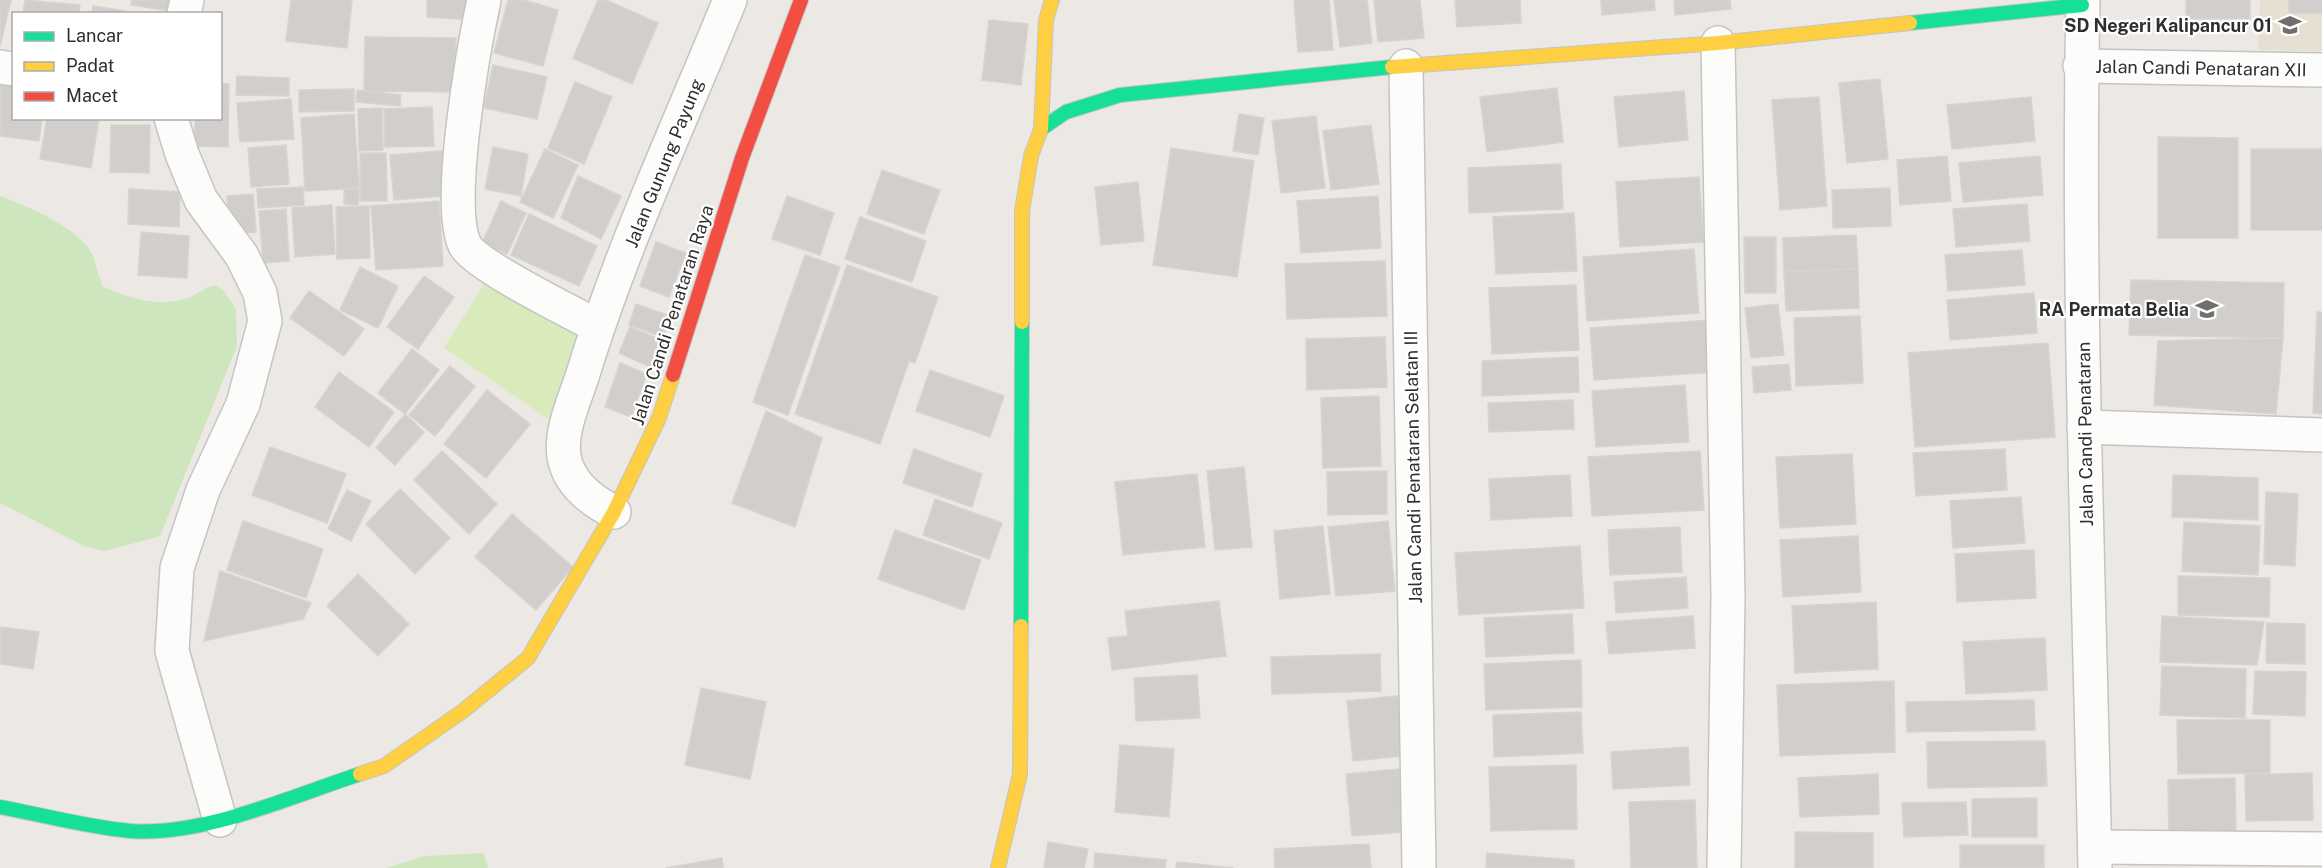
<svg xmlns="http://www.w3.org/2000/svg" width="2322" height="868" font-family="'Public Sans',sans-serif">
<style>
.education{fill:#e6e0d3}
.green{fill:#cee6be}
.pitch{fill:#d9eabb}
.building{fill:#d1cecb;stroke:#d7d4d0;stroke-width:1.5}
.lines{fill:none;stroke-linecap:round;stroke-linejoin:round}
.street-casing{stroke:#c5c4c5;stroke-width:36}
.fast-casing{stroke:#c5c4c5;stroke-width:16}
.slow-casing{stroke:#c5c4c5;stroke-width:16}
.jam-casing{stroke:#c5c4c5;stroke-width:16}
.street{stroke:#fcfcfb;stroke-width:33}
.fast{stroke:#16e098;stroke-width:14}
.slow{stroke:#ffcf43;stroke-width:14}
.jam{stroke:#f24e42;stroke-width:14}
.labels{text-anchor:middle;dominant-baseline:central;stroke-width:4.5;stroke-linejoin:round;paint-order:stroke}
.poi-label{font-size:18px;font-weight:bold;fill:#2e2e2e;stroke:#fff;text-anchor:end}
.street-label{font-size:18px;fill:#2e2e2e;stroke:#fff}
</style>
<rect width="100%" height="100%" fill="#ece8e4"/>
<polygon class="education" points="2260,0 2322,0 2322,51 2258,50"/>
<g class="green">
<path d="M0 196C27 206 78 227 92 254 96 264 99 276 102 286 127 298 157 307 185 299 195 296 204 288 215 285L223 290 236 309 237 346 160 536 106 551 86 547 0 503Z"/>
<polygon points="484,853 488,868 386,868 425,856"/>
</g>
<polygon class="pitch" points="484,284 582,338 554,423 444,348"/>
<g class="building">
<polygon points="0,0 11,0 0,46"/>
<polygon points="25,0 80,5 79,14 23,14"/>
<polygon points="132,0 178,0 176,12 131,5"/>
<polygon points="291,0 352,0 347,48 286,41"/>
<polygon points="427,0 472,0 471,20 427,17"/>
<polygon points="508,0 524,0 558,10 543,66 494,53"/>
<polygon points="598,0 606,0 658,23 632,84 573,58"/>
<polygon points="1294,0 1329,0 1333,50 1298,52"/>
<polygon points="1334,0 1367,0 1372,43 1340,47"/>
<polygon points="1374,0 1420,0 1424,38 1378,42"/>
<polygon points="1455,0 1520,0 1521,23 1457,27"/>
<polygon points="1601,0 1654,0 1655,10 1602,15"/>
<polygon points="1674,0 1730,0 1731,9 1675,15"/>
<rect x="2186" y="0" width="64" height="19"/>
<rect x="2289" y="0" width="33" height="13"/>
<polygon points="93,6 126,11 125,14 92,14"/>
<polygon points="989,20 1028,24 1021,85 982,80"/>
<polygon points="365,37 456,38 455,92 364,91"/>
<polygon points="493,65 547,77 537,119 484,108"/>
<polygon points="237,76 289,78 289,96 236,95"/>
<polygon points="1880,79 1888,159 1847,163 1839,83"/>
<polygon points="575,82 612,97 584,164 548,148"/>
<polygon points="0,83 14,85 14,118 42,118 39,141 0,136"/>
<polygon points="220,83 229,84 228,147 195,146 195,118 220,118"/>
<polygon points="1557,88 1563,142 1487,152 1480,97"/>
<polygon points="354,89 354,111 299,112 299,90"/>
<polygon points="357,90 401,95 400,106 356,102"/>
<polygon points="1684,91 1688,140 1619,147 1614,97"/>
<polygon points="1819,97 1827,206 1780,210 1772,100"/>
<polygon points="2031,97 2035,141 1952,149 1947,105"/>
<polygon points="291,99 294,139 240,142 237,103"/>
<polygon points="432,107 434,146 385,147 384,109"/>
<polygon points="382,108 383,150 359,151 358,109"/>
<polygon points="354,114 359,188 305,191 301,118"/>
<polygon points="1239,114 1264,118 1258,155 1233,151"/>
<polygon points="1316,116 1325,188 1281,193 1272,121"/>
<polygon points="47,118 99,118 91,168 40,159"/>
<polygon points="111,125 150,125 149,173 110,172"/>
<polygon points="1371,125 1379,184 1331,190 1323,131"/>
<polygon points="2158,137 2238,138 2238,238 2158,238"/>
<polygon points="286,145 289,184 251,187 248,148"/>
<polygon points="493,147 528,154 521,196 485,189"/>
<polygon points="1171,148 1254,161 1237,277 1153,265"/>
<polygon points="545,149 578,165 553,218 520,202"/>
<rect x="2251" y="149" width="71" height="81"/>
<polygon points="452,150 456,195 394,200 390,155"/>
<polygon points="360,153 386,153 387,201 360,201"/>
<polygon points="1947,156 1951,201 1900,205 1897,160"/>
<polygon points="2040,156 2043,195 1963,202 1959,163"/>
<polygon points="1561,164 1563,209 1469,213 1468,168"/>
<polygon points="882,170 940,190 924,234 867,214"/>
<polygon points="578,176 621,196 601,239 561,218"/>
<polygon points="1699,177 1704,242 1620,247 1616,182"/>
<polygon points="1138,182 1144,241 1101,245 1095,187"/>
<polygon points="303,187 304,205 258,208 257,189"/>
<polygon points="1890,188 1891,226 1833,228 1832,190"/>
<polygon points="129,189 180,192 179,227 128,224"/>
<polygon points="344,189 359,189 358,205 344,204"/>
<polygon points="253,194 256,232 229,234 227,196"/>
<polygon points="787,196 834,213 820,255 772,239"/>
<polygon points="1378,196 1381,248 1301,253 1297,201"/>
<polygon points="439,201 443,266 376,270 371,206"/>
<polygon points="501,201 526,213 507,254 482,243"/>
<polygon points="2027,204 2030,241 1956,247 1953,209"/>
<polygon points="332,205 335,254 295,257 292,208"/>
<polygon points="369,206 370,258 337,259 336,207"/>
<polygon points="286,209 289,261 263,263 259,211"/>
<polygon points="1574,213 1577,271 1496,274 1493,217"/>
<polygon points="529,214 597,246 579,286 511,255"/>
<polygon points="860,217 926,241 912,282 845,259"/>
<polygon points="141,232 189,236 187,278 138,275"/>
<polygon points="1856,235 1858,269 1784,272 1783,238"/>
<polygon points="1744,237 1776,237 1776,293 1745,293"/>
<polygon points="656,242 686,253 669,297 640,286"/>
<polygon points="1694,249 1699,313 1587,321 1583,257"/>
<polygon points="2022,250 2025,285 1948,291 1945,255"/>
<polygon points="805,255 840,267 788,415 753,402"/>
<polygon points="1385,261 1387,316 1287,319 1285,264"/>
<polygon points="847,265 938,297 915,363 909,361 880,444 795,414"/>
<polygon points="360,267 398,286 378,328 340,310"/>
<polygon points="1858,269 1859,308 1786,311 1784,272"/>
<polygon points="424,276 454,297 418,349 387,327"/>
<polygon points="2131,280 2284,283 2283,338 2129,335"/>
<polygon points="1576,285 1579,350 1492,354 1489,288"/>
<polygon points="309,291 364,329 344,356 290,318"/>
<polygon points="2034,293 2037,333 1950,340 1947,300"/>
<polygon points="636,304 670,316 663,337 629,325"/>
<polygon points="1778,304 1784,355 1751,358 1745,308"/>
<polygon points="2317,312 2322,312 2322,414 2313,413"/>
<polygon points="1860,316 1863,383 1796,386 1794,318"/>
<polygon points="1711,320 1715,372 1594,380 1590,328"/>
<polygon points="630,327 664,341 653,368 619,353"/>
<polygon points="1385,337 1387,387 1307,390 1306,339"/>
<polygon points="2283,338 2276,414 2154,405 2158,341"/>
<polygon points="2048,343 2055,437 1915,447 1908,353"/>
<polygon points="412,349 439,370 405,414 378,393"/>
<polygon points="1578,357 1579,392 1482,396 1482,361"/>
<polygon points="620,363 647,374 631,417 605,407"/>
<polygon points="1789,364 1791,390 1754,393 1752,367"/>
<polygon points="450,366 475,386 435,436 409,415"/>
<polygon points="930,370 1004,396 990,437 916,411"/>
<polygon points="339,372 394,412 369,447 315,407"/>
<polygon points="1685,385 1689,442 1596,447 1592,391"/>
<polygon points="487,390 530,424 486,478 444,444"/>
<polygon points="1379,396 1381,466 1323,468 1321,398"/>
<polygon points="1573,400 1574,429 1489,432 1488,403"/>
<polygon points="766,411 822,438 795,527 732,503"/>
<polygon points="405,414 424,432 395,465 376,448"/>
<polygon points="270,447 346,474 327,523 252,495"/>
<polygon points="914,449 982,474 972,507 903,483"/>
<polygon points="2005,449 2007,490 1916,496 1913,453"/>
<polygon points="442,451 497,504 469,534 414,480"/>
<polygon points="1700,451 1704,510 1592,516 1588,457"/>
<polygon points="1852,454 1856,524 1780,528 1776,457"/>
<polygon points="1244,467 1252,547 1215,550 1207,471"/>
<polygon points="1387,471 1387,514 1328,515 1327,472"/>
<polygon points="1197,474 1205,547 1123,555 1115,482"/>
<polygon points="1570,475 1572,516 1491,520 1489,479"/>
<polygon points="2173,475 2258,478 2258,520 2172,517"/>
<polygon points="400,489 450,538 415,574 366,524"/>
<polygon points="347,490 371,501 351,541 328,529"/>
<polygon points="2266,492 2298,494 2295,566 2264,564"/>
<polygon points="2021,497 2025,543 1953,548 1950,501"/>
<polygon points="935,499 1002,523 989,559 923,535"/>
<polygon points="512,514 573,567 536,610 475,557"/>
<polygon points="243,521 323,549 306,598 227,570"/>
<polygon points="1388,521 1395,591 1336,596 1328,527"/>
<polygon points="2184,522 2260,526 2258,575 2182,571"/>
<polygon points="1323,526 1330,594 1280,599 1274,531"/>
<polygon points="1680,527 1682,572 1610,575 1608,530"/>
<polygon points="895,530 981,560 964,610 878,579"/>
<polygon points="1858,536 1861,592 1783,597 1780,540"/>
<polygon points="1580,546 1584,608 1459,615 1455,553"/>
<polygon points="2034,550 2036,598 1957,602 1955,554"/>
<polygon points="220,571 311,603 303,619 204,641"/>
<polygon points="358,574 409,624 378,656 327,606"/>
<polygon points="2178,576 2270,578 2269,617 2178,615"/>
<polygon points="1686,577 1688,608 1616,613 1614,582"/>
<polygon points="1219,601 1226,656 1112,670 1108,638 1128,636 1125,611"/>
<polygon points="1876,602 1878,669 1795,673 1792,606"/>
<polygon points="1572,614 1574,653 1486,657 1484,618"/>
<polygon points="1693,616 1695,648 1609,654 1606,622"/>
<polygon points="2162,616 2264,622 2257,665 2160,662"/>
<polygon points="2267,623 2305,624 2305,664 2266,663"/>
<polygon points="0,627 39,632 33,669 0,664"/>
<polygon points="2045,638 2047,690 1966,694 1963,642"/>
<polygon points="1380,654 1381,691 1272,694 1271,657"/>
<polygon points="1581,660 1582,707 1486,710 1484,664"/>
<polygon points="2162,666 2246,669 2245,718 2160,715"/>
<polygon points="2255,671 2306,672 2305,716 2253,714"/>
<polygon points="1197,675 1200,718 1136,721 1134,678"/>
<polygon points="1894,681 1895,752 1780,756 1777,685"/>
<polygon points="701,688 766,702 750,779 685,765"/>
<polygon points="1405,695 1412,755 1353,761 1347,701"/>
<polygon points="2034,700 2035,730 1907,732 1906,702"/>
<polygon points="1581,712 1583,753 1494,757 1493,715"/>
<polygon points="2177,720 2270,720 2270,773 2178,774"/>
<polygon points="2045,741 2047,786 1928,788 1927,742"/>
<polygon points="1120,745 1174,749 1169,817 1115,812"/>
<polygon points="1688,747 1690,785 1613,789 1611,752"/>
<polygon points="1576,765 1577,829 1491,831 1489,767"/>
<polygon points="1399,769 1405,832 1352,836 1346,774"/>
<polygon points="2312,773 2313,820 2246,821 2245,775"/>
<polygon points="1878,774 1879,814 1800,817 1798,778"/>
<polygon points="2235,778 2236,838 2169,840 2168,780"/>
<polygon points="2037,798 2037,837 1972,837 1972,799"/>
<polygon points="1695,800 1697,868 1631,868 1629,802"/>
<polygon points="1966,802 1968,835 1904,837 1902,803"/>
<polygon points="1795,832 1873,833 1873,868 1795,868"/>
<polygon points="1048,842 1088,849 1084,868 1044,868"/>
<polygon points="1369,844 1371,868 1275,868 1274,849"/>
<rect x="1960" y="845" width="84" height="23"/>
<polygon points="1095,853 1166,860 1165,868 1094,868"/>
<polygon points="1487,853 1574,860 1574,868 1486,868"/>
<polygon points="722,858 723,868 666,868"/>
<polygon points="1177,862 1234,868 1176,868"/>
</g>
<g class="lines">
<g class="street-casing">
<g id="street">
<path d="M484 0C474 46 445 207 465 245 475 265 573 313 597 326"/>
<path d="M2083 0C2077 289 2089 579 2095 868"/>
<polyline points="184,14 187,0"/>
<polyline points="1718,43 1728,597 1724,868"/>
<polyline points="1406,66 1419,868"/>
<polyline points="2080,66 2322,70"/>
<polyline points="0,67 14,69"/>
<polyline points="171,118 182,154 201,200 242,256 260,293 265,321 243,404 203,490 177,568 172,651 220,820"/>
<polyline points="2084,427 2322,435"/>
<path d="M614 512C592 501 569 484 564 457 560 431 574 401 582 377 621 249 679 125 730 0"/>
<polyline points="2095,847 2322,849"/>
</g>
</g>
<g class="fast-casing">
<g id="fast">
<polyline points="1910,23 2082,5"/>
<polyline points="1041,129 1066,112 1120,95 1392,67"/>
<polyline points="1021,626 1022,322"/>
<path d="M0 807C43 815 87 827 130 831 202 837 292 796 360 774"/>
</g>
</g>
<g class="slow-casing">
<g id="slow">
<polyline points="1392,67 1718,43 1910,23"/>
<polyline points="1022,322 1022,211 1031,156 1041,129 1046,20 1052,0"/>
<polyline points="360,774 384,766 463,711 528,658 614,512 659,418 673,375"/>
<polyline points="998,868 1020,774 1021,626"/>
</g>
</g>
<g class="jam-casing">
<polyline id="jam" points="673,375 742,158 801,0"/>
</g>
<use href="#street" class="street"/>
<use href="#fast" class="fast"/>
<use href="#slow" class="slow"/>
<use href="#jam" class="jam"/>
</g>
<defs>
<g id="school-bare" transform="scale(1.8)"><path d="M0-5L7-2L0 1L-7-2ZM-4 1L0 2.5L4 1V4Q0 6-4 4Z" fill="#706f6e" stroke="#fff" stroke-width="2.5" paint-order="stroke"/></g>
</defs>
<g fill-rule="evenodd">
<use href="#school-bare" x="2290" y="25"/>
<use href="#school-bare" x="2207" y="309"/>
</g>
<g class="labels">
<g class="poi-label">
<text x="2272" y="25">SD Negeri Kalipancur 01</text>
<text x="2189" y="309">RA Permata Belia</text>
</g>
<g class="street-label">
<text transform="translate(2201 68) rotate(1)">Jalan Candi Penataran XII</text>
<text transform="translate(664 163) rotate(-68)">Jalan Gunung Payung</text>
<text transform="translate(672 315) rotate(-72)">Jalan Candi Penataran Raya</text>
<text transform="translate(2085 434) rotate(-91)">Jalan Candi Penataran</text>
<text transform="translate(1413 467) rotate(-91)">Jalan Candi Penataran Selatan III</text>
</g>
</g>
<rect x="12" y="12" width="210" height="108" fill="#ffffff" stroke="#ababab" stroke-width="1.5"/>
<rect x="24" y="32" width="30" height="9" fill="#16e098" stroke="#ababab" stroke-width="1.5"/>
<text x="66" y="42" font-size="18" fill="#2e2e2e">Lancar</text>
<rect x="24" y="62" width="30" height="9" fill="#ffcf43" stroke="#ababab" stroke-width="1.5"/>
<text x="66" y="72" font-size="18" fill="#2e2e2e">Padat</text>
<rect x="24" y="92" width="30" height="9" fill="#f24e42" stroke="#ababab" stroke-width="1.5"/>
<text x="66" y="102" font-size="18" fill="#2e2e2e">Macet</text>
</svg>
